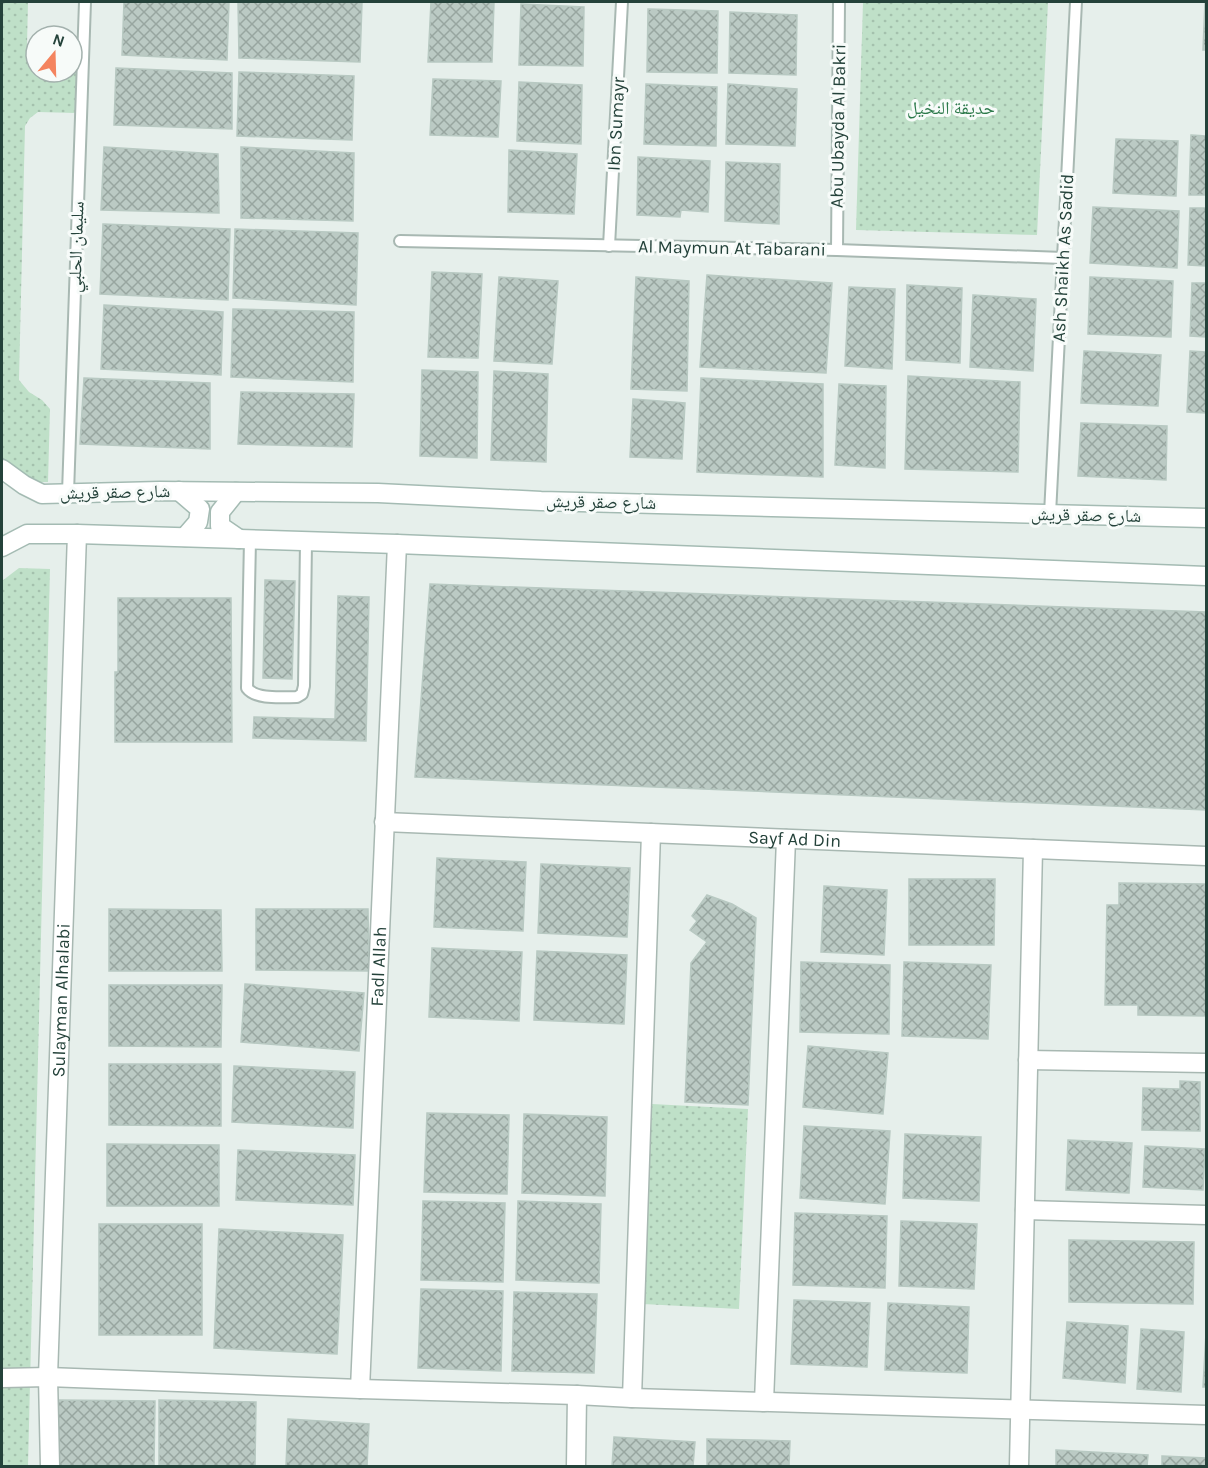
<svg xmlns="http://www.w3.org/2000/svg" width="1208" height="1468" font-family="Karla,'Noto Naskh Arabic',sans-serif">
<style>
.park{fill:url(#park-dots)}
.building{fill:url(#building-cross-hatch);stroke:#b8c9c2;stroke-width:1.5}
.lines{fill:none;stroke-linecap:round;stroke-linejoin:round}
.lane-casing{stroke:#a8b8b2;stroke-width:14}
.street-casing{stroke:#a8b8b2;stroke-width:21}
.secondary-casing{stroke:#a4bbb3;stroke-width:21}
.lane{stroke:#fff;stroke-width:10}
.street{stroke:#fff;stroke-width:18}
.secondary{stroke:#fff;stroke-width:18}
.labels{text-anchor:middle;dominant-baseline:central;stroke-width:6;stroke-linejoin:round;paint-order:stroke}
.park-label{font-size:18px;fill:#2d7a4b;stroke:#f7fbf9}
.street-label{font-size:18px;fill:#24423a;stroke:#f7fbf9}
</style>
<defs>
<pattern id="park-dots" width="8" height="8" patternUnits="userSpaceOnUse" patternTransform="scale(1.5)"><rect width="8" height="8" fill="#bfe0c8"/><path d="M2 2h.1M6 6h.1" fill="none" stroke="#a4c1ad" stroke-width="1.8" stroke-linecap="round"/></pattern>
<pattern id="building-cross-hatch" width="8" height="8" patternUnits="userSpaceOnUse" patternTransform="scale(1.5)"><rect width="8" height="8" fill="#bbcac4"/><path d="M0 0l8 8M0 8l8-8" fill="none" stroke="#98a6a0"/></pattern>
</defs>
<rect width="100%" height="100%" fill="#e6efeb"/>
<g class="park">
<polygon points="2,2 28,2 27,45 36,58 36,72 72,72 72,67 77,67 75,113 38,112 30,118 25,126 19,380 29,392 42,400 50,409 48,482 27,482 13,472 2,460"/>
<polygon points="863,2 1048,2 1037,235 856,230"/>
<polygon points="19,568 50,569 28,1466 2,1466 2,581"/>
<polygon points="652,1104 748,1109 739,1309 643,1304"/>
</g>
<g class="building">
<polygon points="124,2 229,2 227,60 122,55"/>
<polygon points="238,2 362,2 360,62 239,58"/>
<polygon points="431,2 494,2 492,62 428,62"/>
<polygon points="1205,2 1206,2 1206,50 1203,50"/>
<polygon points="521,4 584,7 583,66 519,65"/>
<polygon points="648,9 718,11 717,73 647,72"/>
<polygon points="730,12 797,15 796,75 729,73"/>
<polygon points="116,68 232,73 232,129 114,125"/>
<polygon points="239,72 354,76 352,140 237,136"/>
<polygon points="433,79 501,81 498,137 430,135"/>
<polygon points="519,82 582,85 581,144 517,141"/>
<polygon points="646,84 717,87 716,146 644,144"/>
<polygon points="728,84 797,89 795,146 726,144"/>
<polygon points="1191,135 1206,136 1206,195 1189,195"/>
<polygon points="1116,139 1178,141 1176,196 1113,193"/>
<polygon points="104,147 218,154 219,213 101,210"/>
<polygon points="241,147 354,153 353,221 241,218"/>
<polygon points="509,150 577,154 574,214 508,212"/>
<polygon points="638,157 710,161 708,212 681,210 680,217 637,215"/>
<polygon points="726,162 780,164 779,224 725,221"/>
<polygon points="1093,207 1179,211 1177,268 1090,263"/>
<polygon points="1190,208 1206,208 1206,266 1188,265"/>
<polygon points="103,224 230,229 228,300 100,294"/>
<polygon points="235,229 358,233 356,305 233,298"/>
<polygon points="432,272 482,274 478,358 428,357"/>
<polygon points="707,275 832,283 826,373 700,367"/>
<polygon points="499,277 558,281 552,364 494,361"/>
<polygon points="636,277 689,281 687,391 631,389"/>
<polygon points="1090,277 1173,281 1171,337 1088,334"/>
<polygon points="1192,283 1206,283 1206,337 1190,336"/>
<polygon points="907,285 962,288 960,363 906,360"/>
<polygon points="849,287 895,289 892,369 845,366"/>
<polygon points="973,295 1036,299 1033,371 970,367"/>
<polygon points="104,305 223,312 221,375 101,369"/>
<polygon points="233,309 354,312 353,382 231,377"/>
<polygon points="1084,351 1161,355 1158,406 1081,403"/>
<polygon points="1190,351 1206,352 1206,413 1187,412"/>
<polygon points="422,370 478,372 477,458 420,456"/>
<polygon points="494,371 548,374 546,462 491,460"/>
<polygon points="908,376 1020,382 1018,472 905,469"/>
<polygon points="84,378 210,383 210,449 80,444"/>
<polygon points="701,378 823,384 823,477 697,472"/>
<polygon points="839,384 886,386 885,468 835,465"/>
<polygon points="241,392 354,394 352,447 238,444"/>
<polygon points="633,399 685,403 682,459 630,457"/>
<polygon points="1081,423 1167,426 1166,480 1078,476"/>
<polygon points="265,580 295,581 292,679 263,678"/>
<polygon points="430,584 1206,612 1206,810 415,777"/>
<polygon points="338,596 369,597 366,741 253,738 254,717 335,719"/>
<polygon points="118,598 231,598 232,742 115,742 115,672 118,672"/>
<polygon points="437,858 526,862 523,931 434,927"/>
<polygon points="541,864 630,868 627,937 538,933"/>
<polygon points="909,879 995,879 994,945 909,945"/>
<polygon points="1119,883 1206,884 1206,1016 1138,1015 1138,1005 1105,1005 1107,905 1119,905"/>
<polygon points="824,886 887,890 884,955 821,952"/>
<polygon points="707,895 732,904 756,918 748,1105 685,1102 691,963 707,942 690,930 697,921 692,916"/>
<polygon points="109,909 221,910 222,971 109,971"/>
<polygon points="256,909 368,909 369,971 256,970"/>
<polygon points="432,948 522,952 519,1021 429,1017"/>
<polygon points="537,951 627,955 624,1024 534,1020"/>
<polygon points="801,962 890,965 889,1034 800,1032"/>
<polygon points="904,962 991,965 988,1039 902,1036"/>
<polygon points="245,984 364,993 359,1051 241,1042"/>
<polygon points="109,985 222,985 221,1047 109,1046"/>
<polygon points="808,1046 888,1053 883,1114 803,1107"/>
<polygon points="109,1064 221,1064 221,1126 109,1125"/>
<polygon points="234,1066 355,1072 353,1128 232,1122"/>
<polygon points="1180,1081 1200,1082 1200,1131 1142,1130 1143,1088 1180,1089"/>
<polygon points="427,1113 509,1115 507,1194 424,1192"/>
<polygon points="524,1114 607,1117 605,1196 522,1193"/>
<polygon points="804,1126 890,1131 885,1204 800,1198"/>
<polygon points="905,1134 981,1137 979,1201 903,1198"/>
<polygon points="1068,1140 1132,1143 1129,1193 1066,1190"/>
<polygon points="107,1144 219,1145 219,1206 107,1206"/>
<polygon points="1145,1146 1205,1149 1203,1190 1143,1187"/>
<polygon points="238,1150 355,1155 353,1205 236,1200"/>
<polygon points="423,1201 505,1203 503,1282 421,1280"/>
<polygon points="518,1201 601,1204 599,1283 516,1280"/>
<polygon points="795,1213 887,1216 885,1288 793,1285"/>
<polygon points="901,1221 977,1224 974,1289 899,1286"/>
<rect x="99" y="1224" width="103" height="111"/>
<polygon points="219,1229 343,1235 337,1354 214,1348"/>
<polygon points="1069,1240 1194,1242 1193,1304 1069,1302"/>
<polygon points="421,1289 503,1291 501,1371 418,1368"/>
<polygon points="514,1292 597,1294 594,1373 512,1371"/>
<polygon points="794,1300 870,1303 867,1367 791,1364"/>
<polygon points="888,1303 969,1307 967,1373 885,1370"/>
<polygon points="1067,1322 1128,1326 1125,1383 1063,1378"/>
<polygon points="1141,1329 1184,1332 1181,1392 1137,1389"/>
<polygon points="1206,1333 1206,1387 1203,1387"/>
<polygon points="58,1400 155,1401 154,1466 58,1466"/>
<polygon points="159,1400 256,1402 255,1466 159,1466"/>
<polygon points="288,1419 369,1424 367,1466 286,1466"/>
<polygon points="614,1437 695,1442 693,1466 612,1466"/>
<polygon points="707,1439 790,1441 789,1466 707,1466"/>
<polygon points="1056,1450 1148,1455 1147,1466 1056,1466"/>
<polygon points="1162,1456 1206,1458 1206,1466 1162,1466"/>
</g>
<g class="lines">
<g class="lane-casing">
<g id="lane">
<polyline points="400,241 837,250 1063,258"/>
<polyline points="609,246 622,2"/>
<polyline points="837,250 839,2"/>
<polyline points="68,493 85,2"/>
<polyline points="1050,514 1076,2"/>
<path d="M250 540 247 688C256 700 282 697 297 697L302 694 304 686 306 542"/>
</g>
</g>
<g class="street-casing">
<g id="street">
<path id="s1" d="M384 822 1206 856"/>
<polyline points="1028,1060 1206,1063"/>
<polyline points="1025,1210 1206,1215"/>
<polyline points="2,1378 48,1377 360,1389 577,1395 632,1398 1206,1415"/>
<path id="s2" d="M360 1389 397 544"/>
<polyline points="632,1398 651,833"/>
<polyline points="764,1402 786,839"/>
<path id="s3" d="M50 1466 48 1377 77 534"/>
<polyline points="576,1466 577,1395"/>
<polyline points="1019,1466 1033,849"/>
</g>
</g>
<g class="secondary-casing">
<g id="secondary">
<polyline points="2,469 24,485 42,494 160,491 378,493 541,501 1206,518"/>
<polyline points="179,491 200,509 198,522 185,537"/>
<polyline points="236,492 220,512 220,526 239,539"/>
<polyline points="2,547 27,534 77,534 397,544 1206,576"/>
</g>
</g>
<use href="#lane" class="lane"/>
<use href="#street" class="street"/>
<use href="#secondary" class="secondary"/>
</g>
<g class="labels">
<g class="park-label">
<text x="951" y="108">حديقة النخيل</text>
</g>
<g class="street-label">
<text transform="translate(616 124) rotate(-87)">Ibn Sumayr</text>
<text transform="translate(838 126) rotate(-89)">Abu Ubayda Al Bakri</text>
<text transform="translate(76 247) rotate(-88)">سليمان الحلبي</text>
<text transform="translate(732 248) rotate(1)">Al Maymun At Tabarani</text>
<text transform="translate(1063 258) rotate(-87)">Ash Shaikh As Sadid</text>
<text transform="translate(115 492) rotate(-1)">شارع صقر قريش</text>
<text transform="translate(601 502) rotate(1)">شارع صقر قريش</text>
<text transform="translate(1086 515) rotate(1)">شارع صقر قريش</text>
<text stroke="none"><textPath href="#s1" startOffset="411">Sayf Ad Din</textPath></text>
<text stroke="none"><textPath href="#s2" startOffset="423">Fadl Allah</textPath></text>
<text stroke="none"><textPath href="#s3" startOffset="466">Sulayman Alhalabi</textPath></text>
</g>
</g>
<rect width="1208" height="1468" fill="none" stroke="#24423a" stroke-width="6"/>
<g transform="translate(54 54) rotate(19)"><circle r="28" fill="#f7fbf9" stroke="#a3b1ad" stroke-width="1.5"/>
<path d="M0-4.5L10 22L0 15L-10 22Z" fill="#f4845f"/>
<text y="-9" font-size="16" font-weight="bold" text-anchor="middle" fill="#24423a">N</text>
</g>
</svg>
